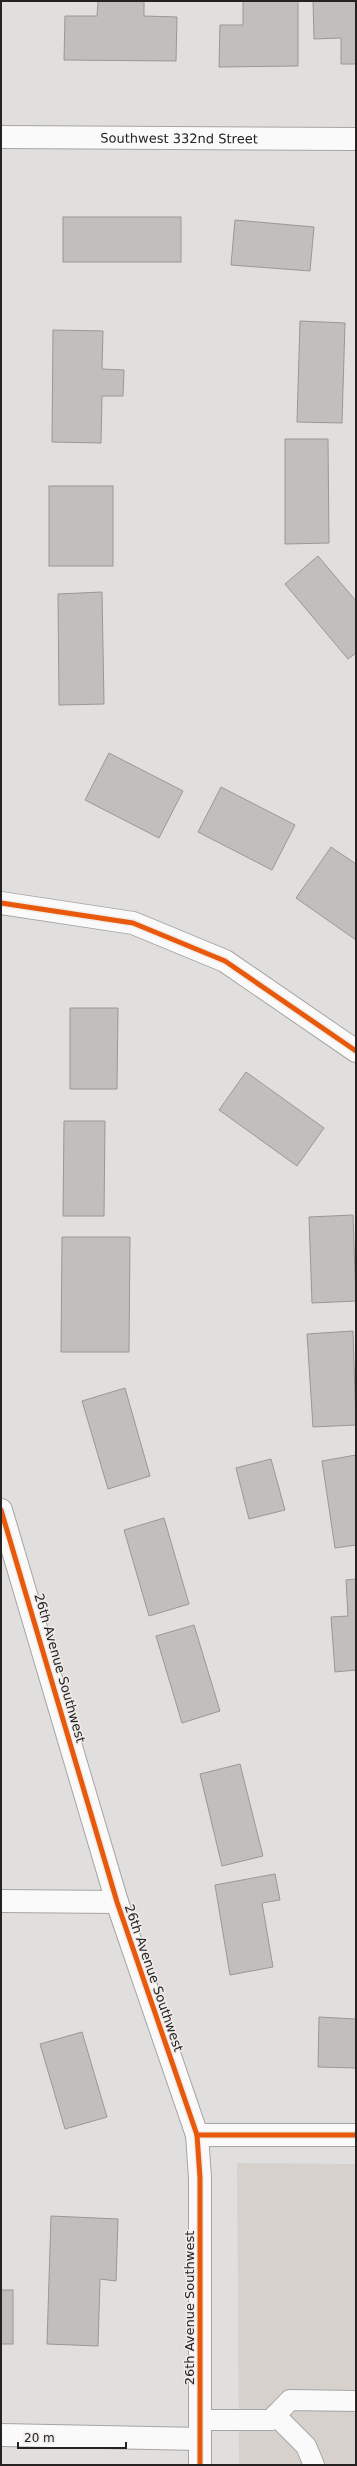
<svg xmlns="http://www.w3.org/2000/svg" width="357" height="2466" font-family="'DejaVu Sans',sans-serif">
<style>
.built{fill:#d6d1cc}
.building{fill:#c0bfbd;stroke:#989897}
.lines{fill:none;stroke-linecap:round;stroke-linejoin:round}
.lane-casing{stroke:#a6a5a3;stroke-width:22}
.street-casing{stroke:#a6a5a3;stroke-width:24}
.lane{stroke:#fafafa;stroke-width:20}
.street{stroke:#fafafa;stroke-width:22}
.cycleway-casing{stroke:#efecea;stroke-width:8}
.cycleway{stroke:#e8590c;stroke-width:5}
.labels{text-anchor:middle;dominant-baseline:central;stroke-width:3;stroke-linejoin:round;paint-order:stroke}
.street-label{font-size:13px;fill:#242322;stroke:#efecea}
</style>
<rect width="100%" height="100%" fill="#e0dfdd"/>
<polygon class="built" points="237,2163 356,2164 356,2465 239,2465"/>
<g class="building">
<polygon points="98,1 144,1 144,16 177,17 176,61 64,60 65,16 97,16"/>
<polygon points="243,1 298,1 298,66 219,67 220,25 243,25"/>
<polygon points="313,1 356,1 356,64 341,64 341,38 314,39"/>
<rect x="63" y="217" width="118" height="45"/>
<polygon points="235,220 314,227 310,271 231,265"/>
<polygon points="300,321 345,323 342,423 297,422"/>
<polygon points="53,330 103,331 102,369 124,370 123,396 102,396 101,443 52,442"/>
<polygon points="285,439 328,439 329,543 285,544"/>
<rect x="49" y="486" width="64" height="80"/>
<polygon points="318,556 356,601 356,653 348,659 285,584"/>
<polygon points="102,592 104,704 59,705 58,594"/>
<polygon points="109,753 183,791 159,838 85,800"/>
<polygon points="221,787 295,825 272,870 198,832"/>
<polygon points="331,847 356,864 356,940 296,898"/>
<polygon points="70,1008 118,1008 117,1089 70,1089"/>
<polygon points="246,1072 324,1128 297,1166 219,1110"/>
<polygon points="64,1121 105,1121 104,1216 63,1216"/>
<polygon points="353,1215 356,1301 312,1303 309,1217"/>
<polygon points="62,1237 130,1237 129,1352 61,1352"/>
<polygon points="353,1331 356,1425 313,1427 307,1334"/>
<polygon points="125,1388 150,1476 108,1489 82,1401"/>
<polygon points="356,1455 356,1545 335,1548 322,1461"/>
<polygon points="271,1459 285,1510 249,1519 236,1468"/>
<polygon points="164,1518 189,1604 149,1616 124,1530"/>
<polygon points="356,1579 356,1670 335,1672 331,1617 348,1616 346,1580"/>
<polygon points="194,1625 220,1711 182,1723 156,1636"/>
<polygon points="240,1764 263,1856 222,1866 200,1774"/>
<polygon points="275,1874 280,1900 262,1903 273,1967 230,1975 215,1885"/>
<polygon points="319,2017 356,2019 356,2068 318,2067"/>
<polygon points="82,2032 107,2117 65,2129 40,2044"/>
<polygon points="51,2216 118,2219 116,2281 100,2279 98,2346 47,2344"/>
<rect x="1" y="2290" width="12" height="54"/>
</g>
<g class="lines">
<g class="lane-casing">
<g id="lane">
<polyline points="275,2415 306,2446 314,2465"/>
<polyline points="200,2420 271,2420 290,2400 356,2401"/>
</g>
</g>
<g class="street-casing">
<g id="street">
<path id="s1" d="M1 137 356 139"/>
<polyline points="1,903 133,923 225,961 356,1051"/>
<polyline points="1,1510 117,1902 197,2135 200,2178 200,2465"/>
<polyline points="1,1901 117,1902"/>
<polyline points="197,2135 356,2135"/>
<polyline points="1,2435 200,2439"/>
</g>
</g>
<use href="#lane" class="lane"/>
<use href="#street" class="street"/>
<g class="cycleway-casing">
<g id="cycleway">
<polyline points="1,903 133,923 225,961 356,1051"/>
<polyline points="1,1510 117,1902 197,2135 200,2178 200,2465"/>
<polyline points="197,2135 356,2135"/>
</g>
</g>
<use href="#cycleway" class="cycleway"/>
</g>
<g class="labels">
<g class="street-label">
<text stroke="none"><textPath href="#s1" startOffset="178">Southwest 332nd Street</textPath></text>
<text transform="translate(60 1668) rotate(74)">26th Avenue Southwest</text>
<text transform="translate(154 1978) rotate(71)">26th Avenue Southwest</text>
<text transform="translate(189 2308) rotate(-90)">26th Avenue Southwest</text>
</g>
</g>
<rect width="357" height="2466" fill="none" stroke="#242322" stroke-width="4"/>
<path d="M18 2442v6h108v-6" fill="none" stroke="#242322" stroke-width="2"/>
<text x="24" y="2442" font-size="12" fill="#242322" stroke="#efecea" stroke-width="3" paint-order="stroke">20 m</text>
</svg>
